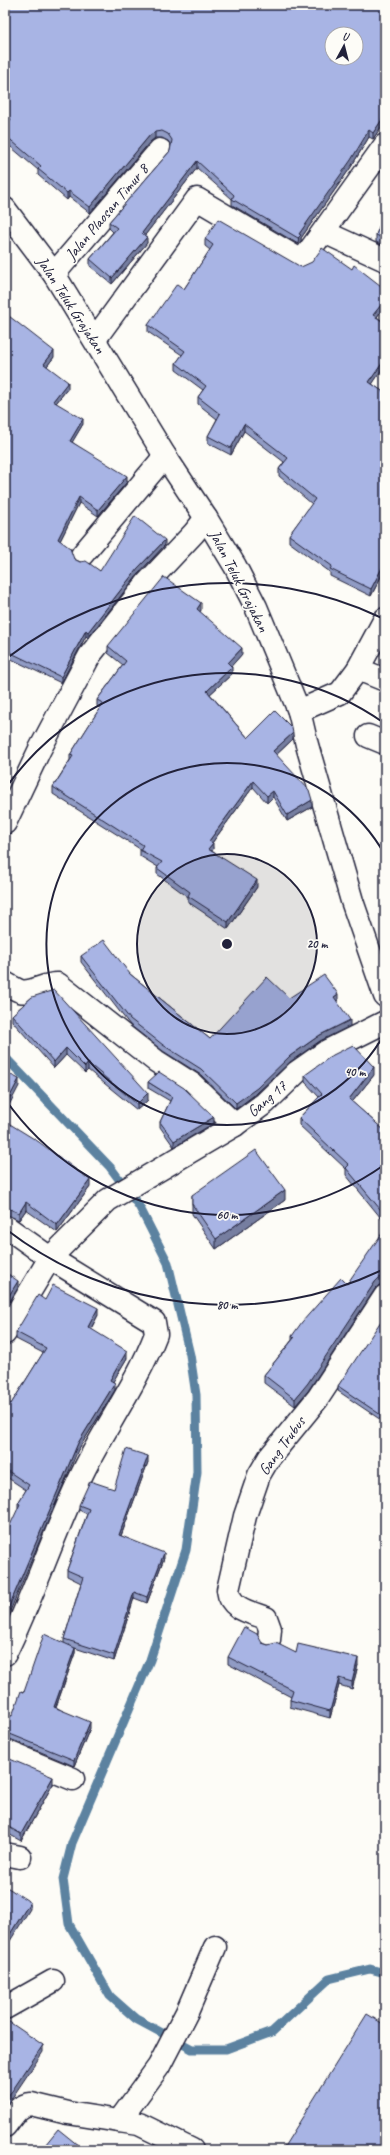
<svg xmlns="http://www.w3.org/2000/svg" width="390" height="2155" font-family="Caveat,sans-serif">
<style>
.lines{fill:none;stroke-linecap:round;stroke-linejoin:round}
.stream{stroke:#5c82a0;stroke-width:9}
.minor-casing{stroke:#22223b;stroke-width:25}
.minor{stroke:#fdfcf7;stroke-width:22}
.wall{fill:#909bc4;stroke:#22223b}
.shaded-wall{fill:#767ea0;stroke:#22223b}
.building{fill:#a8b4e4;stroke:#22223b;fill-rule:evenodd}
.ring{fill:none;stroke:#22223b;stroke-width:2}
.labels{text-anchor:middle;dominant-baseline:central;stroke-width:3.5;stroke-linejoin:round;paint-order:stroke}
.street-label{font-size:16px;fill:#22223b;stroke:#fdfcf7}
.centre{fill:#22223b;stroke:#fdfcf7;stroke-width:2}
.ring-label{font-size:12px;text-anchor:middle;font-weight:bold;fill:#22223b;stroke:#fdfcf7;stroke-width:3.5;stroke-linejoin:round;paint-order:stroke}
</style>
<rect width="100%" height="100%" fill="#fdfcf7"/>
<filter id="ink" filterUnits="userSpaceOnUse"><feTurbulence type="fractalNoise" baseFrequency=".025" numOctaves="2"/><feDisplacementMap in="SourceGraphic" scale="8" xChannelSelector="R" yChannelSelector="G"/><feConvolveMatrix kernelMatrix="1 2 1 2 8 2 1 2 1" color-interpolation-filters="sRGB"/></filter>
<g filter="url(#ink)">
<g class="lines">
<polyline class="stream" points="5,1057 110,1167 139,1206 168,1263 190,1355 196,1395 197,1472 186,1550 150,1660 72,1843 63,1879 69,1924 110,1996 136,2019 192,2049 226,2049 272,2032 329,1979 370,1969 385,1973"/>
<g class="minor-casing">
<g id="minor">
<polyline points="5,209 54,274 165,456 206,518 235,566 256,607 299,711 307,745 352,901 385,996"/>
<polyline points="324,232 385,260"/>
<polyline points="54,274 160,150"/>
<polyline points="95,339 197,199 302,261 385,145"/>
<polyline points="82,555 165,456"/>
<polyline points="358,669 385,680"/>
<polyline points="299,711 340,693 358,669 385,619"/>
<polyline points="368,736 385,743"/>
<polyline points="5,823 40,749 90,655 147,583 194,533 206,518"/>
<path d="M5 983C10 986 15 989 20 991 32 994 45 983 58 984L156 1061 192 1084 235 1125"/>
<path d="M5 1226 50 1258 154 1322 156 1334C138 1381 108 1423 85 1468 55 1528 35 1594 5 1654"/>
<polyline points="5,1333 50,1258 108,1200 235,1125 265,1103 297,1072 327,1051 385,1022"/>
<path d="M269 1640 270 1629 266 1618C250 1612 230 1609 228 1590L245 1516 259 1475 269 1458 318 1398 385 1296"/>
<polyline points="5,1751 73,1779"/>
<polyline points="5,1854 20,1857"/>
<polyline points="5,2008 53,1981"/>
<polyline points="119,2121 139,2124 192,2150"/>
<path d="M5 2126C13 2116 18 2105 31 2104L68 2113 119 2121 159 2066 187 2012 215 1947"/>
</g>
</g>
<use href="#minor" class="minor"/>
</g>
<g class="wall">
<polygon points="5,5 385,5 385,121 373,139 369,137 351,167 301,238 301,241 298,244 232,205 232,199 197,168 145,235 147,243 112,284 90,266 90,259 113,232 109,228 109,222 170,151 171,145 168,141 162,138 155,138 150,142 90,213 69,197 67,200 38,175 38,170 5,142 5,127 8,123 5,121"/>
<polygon points="385,211 385,246 376,242 376,235"/>
<polygon points="205,239 301,267 385,306 377,317 385,323 385,365 372,384 385,393 385,569 371,596 330,576 330,572 289,542 289,535 312,504 279,476 279,469 284,462 244,431 231,455 208,443 208,436 217,419 198,404 198,397 203,390 176,370 176,363 182,355 148,332 148,325 184,289 210,250 205,246"/>
<polygon points="5,313 54,357 47,366 68,388 56,403 83,424 72,442 127,482 98,516 79,503 60,541 74,559 100,571 165,545 137,575 88,638 86,636 61,683 5,656"/>
<polygon points="201,610 200,612 242,654 231,666 232,674 210,694 248,738 293,739 276,755 312,807 287,821 273,797 267,803 253,787 212,843 213,849 212,851 257,887 228,929 188,902 188,897 157,874 157,868 158,867 140,856 140,849 53,794 53,787 70,760 70,755 100,708 97,706 97,700 123,665 108,653 108,646"/>
<polygon points="81,956 130,974 210,1039 289,998 338,1000 336,1001 350,1026 320,1041 290,1062 257,1093 236,1109 201,1075 163,1051 130,1025 81,962"/>
<polygon points="32,997 148,1100 137,1110 88,1070 85,1073 66,1055 54,1068 12,1021 12,1015"/>
<polygon points="305,1075 374,1075 352,1102 385,1131 385,1223 346,1175 346,1169 299,1125 299,1118 319,1097 305,1082"/>
<polygon points="148,1082 214,1123 174,1147 160,1127 160,1122 170,1101 148,1088"/>
<polygon points="5,1121 90,1187 57,1232 26,1210 19,1220 5,1214"/>
<polygon points="192,1195 285,1200 216,1249 192,1214"/>
<polygon points="347,1284 379,1285 375,1289 308,1391 295,1406 264,1383 264,1375 292,1340 292,1336"/>
<polygon points="45,1300 98,1315 91,1329 127,1358 113,1381 115,1390 78,1450 18,1509 18,1503 26,1490 5,1476 5,1399 11,1404 43,1353 16,1339 16,1332"/>
<polygon points="385,1320 381,1420 338,1391 338,1386"/>
<polygon points="148,1462 121,1536 164,1558 147,1603 134,1598 114,1661 75,1648 75,1653 56,1707 90,1728 74,1766 10,1739 5,1740 5,1723 12,1716 24,1692 64,1643 64,1639 81,1583 67,1576 67,1570 87,1514 79,1510 79,1505 114,1489"/>
<polygon points="262,1643 296,1653 358,1665 352,1689 339,1685 330,1718 290,1707 290,1700 291,1697 228,1664 228,1657"/>
<polygon points="5,1757 53,1784 21,1841 5,1832"/>
</g>
<g class="shaded-wall">
<polygon points="385,115 385,121 373,139 373,133"/>
<polygon points="369,130 369,137 351,167 301,238 301,241 298,244 299,234"/>
<polygon points="155,132 155,138 150,142 90,213 90,207 150,135"/>
<polygon points="197,161 197,168 142,239 142,233"/>
<polygon points="69,191 69,197 67,200 67,193"/>
<polygon points="10,231 10,237 5,243 5,238"/>
<polygon points="147,237 147,243 112,284 112,278"/>
<polygon points="385,300 385,306 373,322 373,315"/>
<polygon points="7,303 7,309 5,311 5,305"/>
<polygon points="54,351 54,357 44,370 44,364"/>
<polygon points="385,359 385,365 369,389 369,382"/>
<polygon points="68,382 68,388 53,407 53,401"/>
<polygon points="83,419 83,424 70,446 70,441"/>
<polygon points="244,424 244,431 231,455 231,448"/>
<polygon points="127,476 127,482 98,516 98,510"/>
<polygon points="79,497 79,503 58,545 58,539"/>
<polygon points="165,540 165,545 137,575 88,638 88,632 137,569"/>
<polygon points="385,562 385,569 371,596 371,589"/>
<polygon points="201,603 201,610 197,616 197,609"/>
<polygon points="86,630 86,636 61,683 61,677"/>
<polygon points="242,648 242,654 228,670 228,663"/>
<polygon points="232,667 232,674 207,697 207,691"/>
<polygon points="293,733 293,739 273,758 273,751"/>
<polygon points="253,781 253,787 209,847 209,841"/>
<polygon points="273,791 273,797 267,803 267,796"/>
<polygon points="312,800 312,807 287,821 287,815"/>
<polygon points="213,843 213,849 208,855 208,849"/>
<polygon points="257,880 257,887 228,929 228,922"/>
<polygon points="338,994 338,1000 334,1003 334,997"/>
<polygon points="350,1020 350,1026 320,1041 290,1062 257,1093 236,1109 236,1103 290,1056 320,1035"/>
<polygon points="66,1048 66,1055 54,1068 54,1062"/>
<polygon points="88,1063 88,1070 85,1073 85,1067"/>
<polygon points="374,1067 374,1075 349,1106 349,1099"/>
<polygon points="19,1079 19,1086 5,1113 5,1106"/>
<polygon points="148,1093 148,1100 137,1110 137,1104"/>
<polygon points="214,1117 214,1123 174,1147 174,1141"/>
<polygon points="90,1180 90,1187 57,1232 57,1225"/>
<polygon points="285,1190 285,1200 216,1249 216,1239"/>
<polygon points="26,1202 26,1210 19,1220 19,1213"/>
<polygon points="385,1276 385,1284 379,1285 375,1289 308,1391 295,1406 295,1399 375,1282 379,1278"/>
<polygon points="18,1281 18,1288 5,1309 5,1302"/>
<polygon points="98,1308 98,1315 88,1334 88,1327"/>
<polygon points="127,1351 127,1358 110,1387 110,1380"/>
<polygon points="115,1383 115,1390 78,1450 5,1623 5,1616 78,1443"/>
<polygon points="385,1409 385,1414 381,1420 381,1415"/>
<polygon points="148,1456 148,1462 119,1541 119,1535"/>
<polygon points="164,1553 164,1558 147,1603 147,1597"/>
<polygon points="134,1592 134,1598 114,1661 114,1655"/>
<polygon points="75,1648 75,1653 54,1712 54,1707"/>
<polygon points="358,1658 358,1665 352,1689 352,1682"/>
<polygon points="339,1678 339,1685 330,1718 330,1711"/>
<polygon points="90,1722 90,1728 74,1766 74,1760"/>
<polygon points="53,1777 53,1784 21,1841 21,1834"/>
<polygon points="30,1902 30,1909 5,1949 5,1942"/>
<polygon points="43,2045 43,2052 12,2098 5,2106 5,2099"/>
</g>
<g class="building">
<path d="M5 5H385V115L373 133 369 130 351 160 299 234 301 235 298 238 232 199 234 195 197 161 142 233 147 237 112 278 90 259 117 228 109 222 170 151 172 140 168 134 162 131 155 132 150 135 90 207 69 191 67 193 38 169 41 166 5 135V127L11 119 5 114ZM332 34H356V58H332Z"/>
<polygon points="385,211 385,239 376,235"/>
<polygon points="218,219 301,267 312,262 322,248 352,269 354,265 385,289 385,300 373,315 385,323 385,359 369,382 385,393 385,562 371,589 330,569 332,566 289,535 315,499 279,469 288,458 244,424 231,448 208,436 220,414 198,397 206,386 176,363 185,351 148,325 177,284 184,289 213,245 205,239"/>
<polygon points="5,224 10,231 5,238"/>
<polygon points="5,313 54,351 44,364 68,382 53,401 83,419 70,441 127,476 98,510 79,497 58,539 70,548 74,559 80,562 86,561 100,571 135,516 165,540 137,569 88,632 86,630 61,677 5,650"/>
<polygon points="164,577 201,603 197,609 242,648 228,663 232,667 207,691 248,738 275,711 292,728 293,733 273,751 309,790 312,800 287,815 273,791 267,796 253,781 209,841 213,843 208,849 257,880 228,922 188,896 190,892 157,868 162,862 140,850 143,845 53,787 73,756 70,755 103,703 97,700 126,661 108,646"/>
<polygon points="104,940 130,974 210,1039 267,977 289,998 324,975 338,994 334,997 350,1020 320,1035 290,1056 257,1088 236,1103 201,1069 163,1045 130,1019 81,956"/>
<polygon points="54,990 148,1093 137,1104 88,1063 85,1067 66,1048 54,1062 12,1015 32,997"/>
<polygon points="353,1045 374,1067 349,1099 385,1131 385,1215 346,1168 349,1165 299,1118 322,1094 305,1075 333,1055"/>
<polygon points="5,1072 19,1079 5,1106"/>
<polygon points="159,1072 184,1088 214,1117 174,1141 160,1122 172,1097 148,1082"/>
<polygon points="5,1121 39,1142 90,1180 57,1225 26,1202 19,1213 5,1207"/>
<polygon points="256,1150 285,1190 216,1239 192,1204 192,1195"/>
<polygon points="385,1229 385,1276 379,1278 375,1282 308,1383 295,1399 264,1375 294,1338 292,1336 302,1322 341,1278 347,1284"/>
<polygon points="5,1272 18,1281 5,1302"/>
<polygon points="53,1285 98,1308 88,1327 127,1351 110,1380 115,1383 78,1443 5,1616 5,1536 20,1504 18,1503 29,1485 5,1469 5,1399 11,1404 46,1348 16,1332 38,1295 45,1300"/>
<polygon points="383,1318 385,1320 385,1409 381,1415 338,1386"/>
<polygon points="126,1449 148,1456 119,1535 164,1553 147,1597 134,1592 114,1655 64,1639 83,1577 67,1570 89,1509 79,1505 90,1481 114,1489"/>
<polygon points="244,1627 257,1634 262,1643 268,1645 276,1643 296,1653 298,1644 358,1658 352,1682 339,1678 330,1711 290,1700 293,1690 228,1657"/>
<polygon points="44,1634 75,1648 54,1707 90,1722 74,1760 10,1734 5,1734 5,1723 8,1715 12,1716 21,1691 24,1692"/>
<polygon points="5,1757 53,1777 21,1834 5,1825"/>
<polygon points="5,1886 30,1902 5,1942"/>
<polygon points="367,2014 385,2025 385,2150 282,2150"/>
<polygon points="5,2019 43,2045 12,2091 5,2099"/>
<polygon points="58,2129 84,2150 41,2150"/>
</g>
</g>
<circle cx="227" cy="944" r="90" fill="#22223b" fill-opacity=".12"/>
<g class="ring">
<circle cx="227" cy="944" r="90"/>
<path d="M385 1033A181 181 0 1 1 385 855"/>
<path d="M384 1165A271 271 0 0 1 5 1099M5 789A271 271 0 0 1 384 723"/>
<path d="M382 1270A361 361 0 0 1 7 1230M7 658A361 361 0 0 1 382 618"/>
</g>
<g class="labels">
<g class="street-label">
<text transform="translate(107 212) rotate(-50)">Jalan Plaosan Timur 8</text>
<text transform="translate(71 305) rotate(57)">Jalan Teluk Grajakan</text>
<text transform="translate(239 581) rotate(63)">Jalan Teluk Grajakan</text>
<text transform="translate(267 1099) rotate(-41)">Gang 17</text>
<text transform="translate(282 1446) rotate(-54)">Gang Trubus</text>
</g>
</g>
<circle cx="227" cy="944" r="6" class="centre"/>
<g class="ring-label">
<text x="317" y="948">20 m</text>
<text x="355" y="1076">40 m</text>
<text x="227" y="1219">60 m</text>
<text x="227" y="1309">80 m</text>
</g>
<rect width="390" height="2155" fill="none" stroke="#fdfcf7" stroke-width="20"/>
<rect x="10" y="10" width="370" height="2135" fill="none" stroke="#22223b" stroke-width="1.5" filter="url(#ink)"/>
<g transform="translate(344 46) rotate(7)"><circle r="19" fill="#fdfcf7" stroke="#a5a5ac"/>
<path d="M0-3L7 15L0 10L-7 15Z" fill="#22223b"/>
<text y="-6" font-size="11" font-weight="bold" text-anchor="middle" fill="#22223b">U</text>
</g>
</svg>
